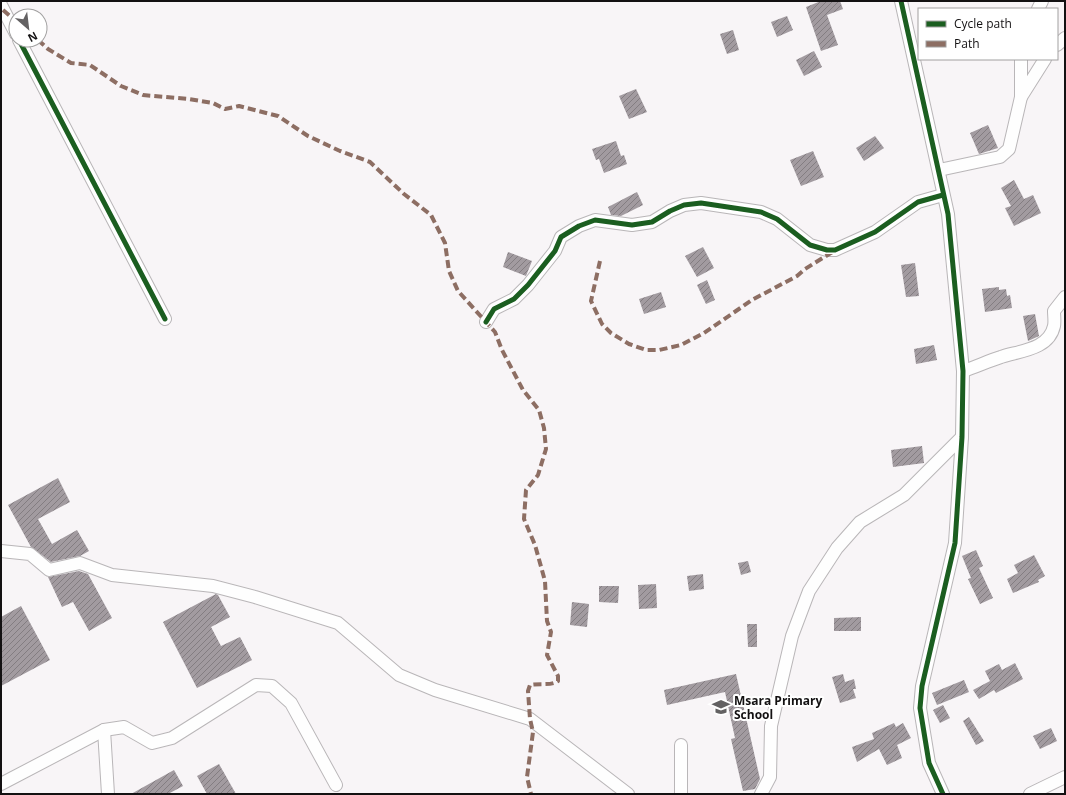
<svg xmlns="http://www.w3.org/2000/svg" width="1066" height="795" font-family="'Open Sans',sans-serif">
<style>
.building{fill:url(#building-hatch)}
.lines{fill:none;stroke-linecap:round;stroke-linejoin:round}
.minor-casing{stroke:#b9b6b8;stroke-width:14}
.minor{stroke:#fefefe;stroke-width:12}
.quiet{stroke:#8d6e63;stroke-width:4;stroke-dasharray:8 4;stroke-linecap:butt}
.cycleway-casing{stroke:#fff;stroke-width:8}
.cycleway{stroke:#1b5e20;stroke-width:5}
.labels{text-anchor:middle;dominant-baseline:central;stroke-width:4;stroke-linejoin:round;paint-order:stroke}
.poi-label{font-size:12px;font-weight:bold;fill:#131112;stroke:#fff;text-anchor:start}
</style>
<defs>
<pattern id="building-hatch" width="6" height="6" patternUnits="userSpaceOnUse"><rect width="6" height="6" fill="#a29ba0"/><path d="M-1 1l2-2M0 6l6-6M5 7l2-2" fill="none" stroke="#837d81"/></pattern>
</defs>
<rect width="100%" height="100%" fill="#f8f5f7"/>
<g class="building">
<polygon points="821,1 840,1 843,9 827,15 838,45 821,51 806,7"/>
<polygon points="787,16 793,30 777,37 771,22"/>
<polygon points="733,30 739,50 727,54 720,34"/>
<polygon points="814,51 822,67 804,76 796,60"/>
<polygon points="636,89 647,112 629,119 619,96"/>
<polygon points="988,125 998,148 979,154 970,133"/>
<polygon points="875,136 884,148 864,161 856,148"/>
<polygon points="616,141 621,156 624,155 627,164 604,173 599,159 596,160 592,149"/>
<polygon points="813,151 824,177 801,186 790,160"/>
<polygon points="1014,180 1024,199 1033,195 1041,213 1014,226 1005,208 1011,206 1001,188"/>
<polygon points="637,192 643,205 621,216 611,215 608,207"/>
<polygon points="703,247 714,268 697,277 685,256"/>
<polygon points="508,252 532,261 526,276 503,267"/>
<polygon points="915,263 919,296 906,297 901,265"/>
<polygon points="707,280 715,300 706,304 697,285"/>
<polygon points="999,287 999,290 1006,289 1007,296 1010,295 1012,308 985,312 982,289"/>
<polygon points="661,292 666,307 644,314 639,299"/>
<polygon points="1035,314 1039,336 1028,341 1023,316"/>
<polygon points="934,345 937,360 916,364 914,349"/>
<polygon points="922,446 924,463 893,467 891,450"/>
<polygon points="58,478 70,502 38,519 52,544 77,530 89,551 80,556 51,562 31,547 8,505"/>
<polygon points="976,550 983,566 979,568 993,598 980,604 968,579 971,578 962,556"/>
<polygon points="1034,555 1045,576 1038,580 1039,582 1013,593 1007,579 1018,573 1014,565"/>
<polygon points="748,561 751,572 741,575 738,563"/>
<polygon points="79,571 88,574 112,618 89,631 73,602 62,607 48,577"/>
<polygon points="703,574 704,589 689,591 687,576"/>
<polygon points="656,584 657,608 639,609 638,585"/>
<polygon points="599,586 619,586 618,603 599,602"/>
<polygon points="216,594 218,595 230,617 211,627 221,646 240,637 252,660 197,688 163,622"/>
<polygon points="572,602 589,604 587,627 570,625"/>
<polygon points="21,606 50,660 1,686 1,617"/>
<polygon points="861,617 861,631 834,631 834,618"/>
<polygon points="747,624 757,624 757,647 748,647"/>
<polygon points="1015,663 1023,679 996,693 994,690 979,699 973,690 990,681 985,671 999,664 1002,670"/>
<polygon points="736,674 760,779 755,789 743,791 731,739 735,738 725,692 667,705 664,690"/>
<polygon points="843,674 845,682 854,679 856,689 853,689 856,698 840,703 832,677"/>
<polygon points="964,680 969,692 937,705 932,693"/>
<polygon points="943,705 950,718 940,723 933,710"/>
<polygon points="969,717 984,741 976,745 963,721"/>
<polygon points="894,723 896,727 903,723 911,738 897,745 902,758 887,765 879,749 857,762 852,747 874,739 872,733"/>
<polygon points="1051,728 1057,741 1040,749 1033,736"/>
<polygon points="219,764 236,794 207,794 197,776"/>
<polygon points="174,770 183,786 168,794 131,794"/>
</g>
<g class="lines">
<g class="minor-casing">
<g id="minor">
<polyline points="901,1 948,214 963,371 962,437 955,543 922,686 920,708 929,763 943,794"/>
<polyline points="1,5 16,34"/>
<polyline points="1038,9 1042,1"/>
<polyline points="19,40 165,319"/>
<polyline points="1057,45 1065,38"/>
<polyline points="1021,97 1045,59"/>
<polyline points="939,170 1000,157 1009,149 1021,97 1021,59"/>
<polyline points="486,322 494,309 514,299 528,285 555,251 561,237 579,226 595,220 632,225 652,222 670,211 684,205 701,203 761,212 777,219 810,245 827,250 835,250 875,232 918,202 943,195"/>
<path d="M963 371C976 367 988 361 1001 357 1018 351 1049 350 1054 326 1055 322 1054 315 1054 311L1065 297"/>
<polyline points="1,551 30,554 49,570 80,563 112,575 213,586 255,597 338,623 399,675 435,690 530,719 628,794"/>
<polyline points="104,730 108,794"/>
<polyline points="681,745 681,794"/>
<polyline points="1,784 104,730 124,727 152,743 172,738 256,685 272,686 291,703 336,785"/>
<polyline points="761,794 770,777 771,726 792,636 809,591 837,548 860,522 904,495 962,437"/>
<polyline points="1030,794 1065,777"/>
</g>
</g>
<use href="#minor" class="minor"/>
<g class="quiet">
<polyline points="3,10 16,21"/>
<path d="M38 40 48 49 71 63 90 65 121 86 143 95 189 99 213 103 225 109 239 106 278 116 308 136 340 151 370 162 404 194 431 215 445 243 449 271 458 291 495 332 502 350 523 390 539 410 544 428 546 449 538 475 526 490 524 519 535 545 545 581 547 621 551 632 547 655 558 676V681C551 686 539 683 530 685L528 691 530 719 533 732 527 777 531 794"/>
<polyline points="600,261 591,301 602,324 611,333 629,344 646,350 659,350 681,345 704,333 752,300 797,276 805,269 834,251"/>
</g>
<g class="cycleway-casing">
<g id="cycleway">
<polyline points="901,1 948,214 963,371 962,437 955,543 922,686 920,708 929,763 943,794"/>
<polyline points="19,40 165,319"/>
<polyline points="486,322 494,309 514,299 528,285 555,251 561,237 579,226 595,220 632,225 652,222 670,211 684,205 701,203 761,212 777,219 810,245 827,250 835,250 875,232 918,202 943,195"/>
</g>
</g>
<use href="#cycleway" class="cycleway"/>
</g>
<defs>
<g id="school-bare" transform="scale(1.38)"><path d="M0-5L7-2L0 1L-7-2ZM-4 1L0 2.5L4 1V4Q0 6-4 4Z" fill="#636162" stroke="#fff" stroke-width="2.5" paint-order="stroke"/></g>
</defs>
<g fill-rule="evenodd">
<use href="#school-bare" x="721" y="707"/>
</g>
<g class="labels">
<g class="poi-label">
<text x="734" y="700">Msara Primary<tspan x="734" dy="14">School</tspan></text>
</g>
</g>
<rect width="1066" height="795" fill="none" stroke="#131112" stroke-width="4"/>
<rect x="918" y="8" width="140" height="52" fill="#ffffff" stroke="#a1a0a0"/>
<rect x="926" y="21" width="20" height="6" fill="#1b5e20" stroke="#a1a0a0"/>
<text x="954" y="28" font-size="12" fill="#131112">Cycle path</text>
<rect x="926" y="41" width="20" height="6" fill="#8d6e63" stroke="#a1a0a0"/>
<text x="954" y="48" font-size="12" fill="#131112">Path</text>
<g transform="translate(28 28) rotate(152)"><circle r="19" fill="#ffffff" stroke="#a1a0a0"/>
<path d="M0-3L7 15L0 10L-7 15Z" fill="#636162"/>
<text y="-6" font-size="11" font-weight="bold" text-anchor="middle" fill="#131112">N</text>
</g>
</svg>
